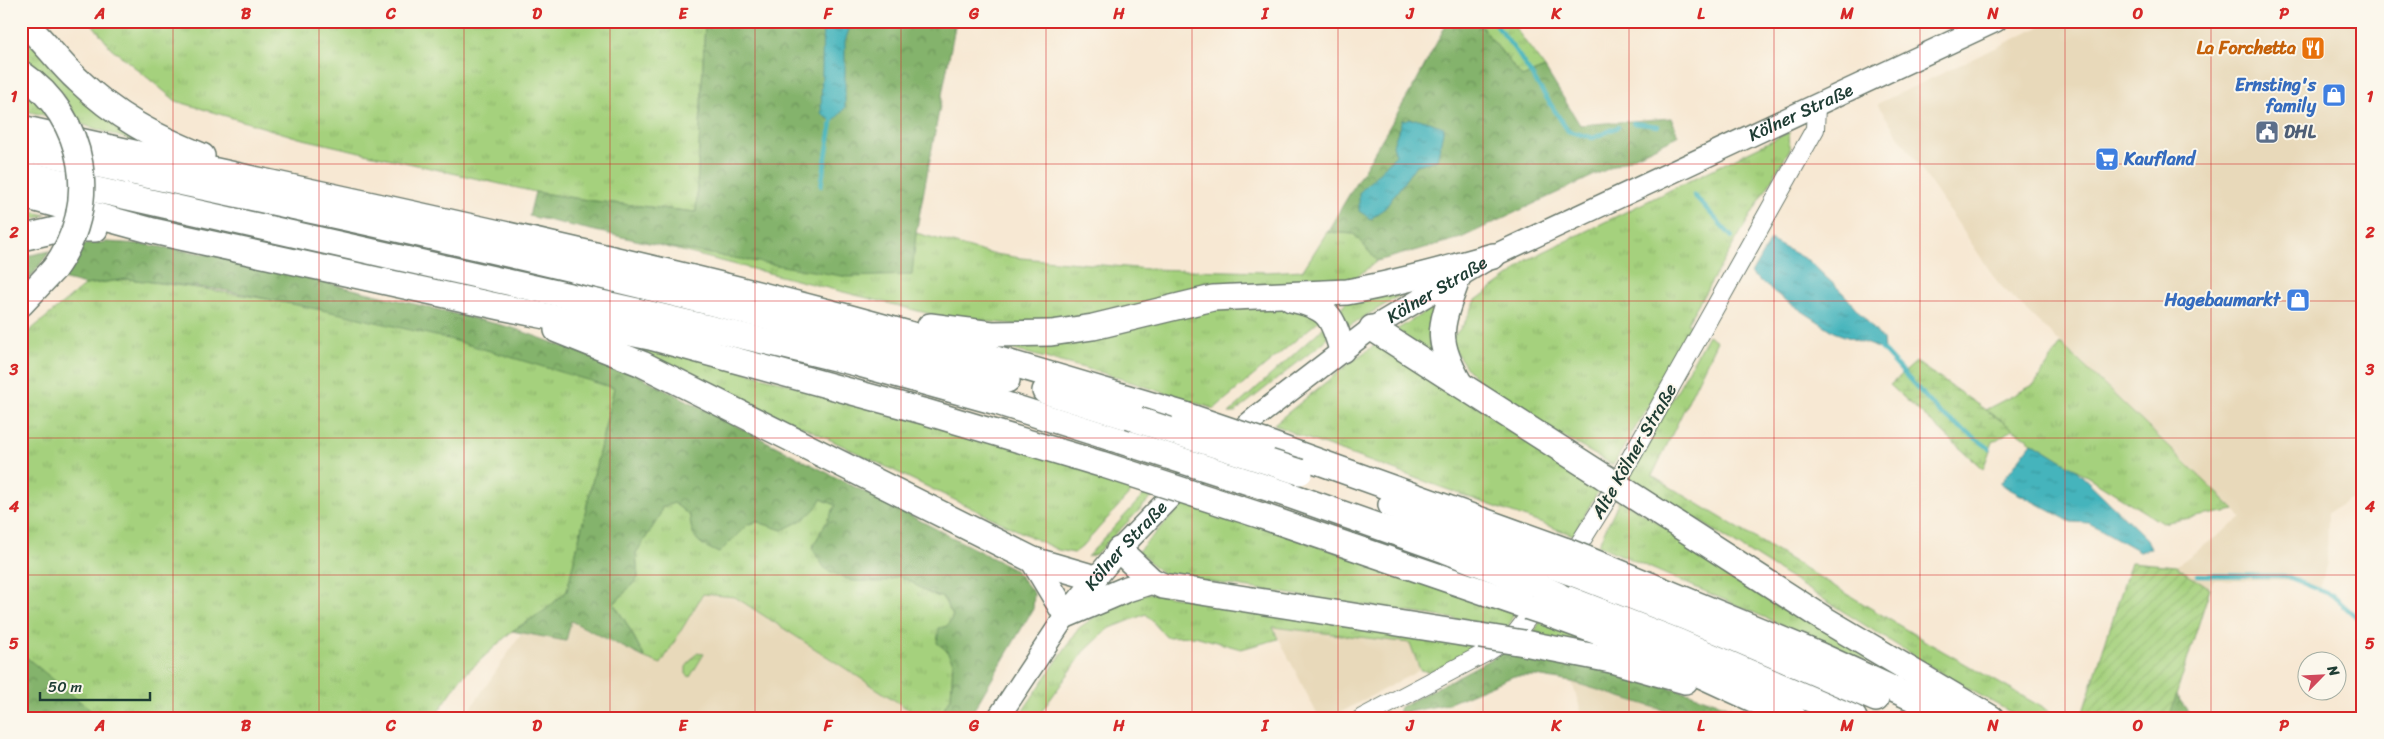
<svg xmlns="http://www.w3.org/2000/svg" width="2384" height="739" font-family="Sriracha,sans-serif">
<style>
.built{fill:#e8d9ba}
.grass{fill:url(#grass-tufts);stroke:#628758}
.forest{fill:url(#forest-crowns);stroke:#527850}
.wetland{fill:url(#wetland-marsh);stroke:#628758}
.garden{fill:url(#garden-furrows);stroke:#628758}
.water{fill:url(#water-ripples);stroke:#327878}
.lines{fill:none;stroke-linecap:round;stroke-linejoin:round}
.stream{stroke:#45b4bc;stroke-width:4.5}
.minor-casing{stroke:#6b796c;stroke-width:20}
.major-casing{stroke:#6b796c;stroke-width:24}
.highway-casing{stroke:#6b796c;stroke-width:28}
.minor{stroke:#fff;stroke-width:18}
.major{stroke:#fff;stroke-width:21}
.highway{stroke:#fff;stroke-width:25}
.highway-bridge-casing{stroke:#6b796c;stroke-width:28;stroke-linecap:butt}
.highway-bridge{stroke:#fff;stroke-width:25}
.grid{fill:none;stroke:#d62828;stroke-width:1;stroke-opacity:0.55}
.labels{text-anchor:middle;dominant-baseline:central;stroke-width:4;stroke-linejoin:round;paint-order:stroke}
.food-label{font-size:18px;font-weight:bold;fill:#c56008;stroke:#fbf7ec;text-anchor:end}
.shop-label{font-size:18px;font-weight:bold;fill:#366cbe;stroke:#fbf7ec;text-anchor:end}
.street-label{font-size:18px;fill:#1f3d34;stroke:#fbf7ec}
.service-label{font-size:18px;font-weight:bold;fill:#4e5e75;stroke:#fbf7ec;text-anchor:start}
.neatline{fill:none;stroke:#d62828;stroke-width:2}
.grid-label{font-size:16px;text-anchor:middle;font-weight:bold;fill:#d62828}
</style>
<defs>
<pattern id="grass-tufts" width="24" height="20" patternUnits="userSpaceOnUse" patternTransform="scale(1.25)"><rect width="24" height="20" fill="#a5d17d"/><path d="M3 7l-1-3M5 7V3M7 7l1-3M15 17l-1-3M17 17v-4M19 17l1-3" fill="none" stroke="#8eb46d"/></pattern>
<pattern id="forest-crowns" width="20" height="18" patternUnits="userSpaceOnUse" patternTransform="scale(1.25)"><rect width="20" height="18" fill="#84b36c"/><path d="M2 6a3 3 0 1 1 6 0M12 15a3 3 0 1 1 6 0" fill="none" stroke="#6b935a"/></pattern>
<pattern id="wetland-marsh" width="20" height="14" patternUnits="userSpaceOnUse" patternTransform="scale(1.25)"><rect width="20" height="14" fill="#a5d17d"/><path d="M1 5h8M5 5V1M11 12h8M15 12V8" fill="none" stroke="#8eb46d"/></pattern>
<pattern id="garden-furrows" width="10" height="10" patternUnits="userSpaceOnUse" patternTransform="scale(1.25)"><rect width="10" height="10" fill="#a5d17d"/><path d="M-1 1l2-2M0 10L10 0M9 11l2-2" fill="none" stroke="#8eb46d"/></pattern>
<pattern id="water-ripples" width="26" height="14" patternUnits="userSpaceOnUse" patternTransform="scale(1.25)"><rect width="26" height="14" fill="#45b4bc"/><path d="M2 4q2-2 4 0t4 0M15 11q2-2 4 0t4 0" fill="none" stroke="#39949a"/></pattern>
</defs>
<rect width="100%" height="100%" fill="#fbf7ec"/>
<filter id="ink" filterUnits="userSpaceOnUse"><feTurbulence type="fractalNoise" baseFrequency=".02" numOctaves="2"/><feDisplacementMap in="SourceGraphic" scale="10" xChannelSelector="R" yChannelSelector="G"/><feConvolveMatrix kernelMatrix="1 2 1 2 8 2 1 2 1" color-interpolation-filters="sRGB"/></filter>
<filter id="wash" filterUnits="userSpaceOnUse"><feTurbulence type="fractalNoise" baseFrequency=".0096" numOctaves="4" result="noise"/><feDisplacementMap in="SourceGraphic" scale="20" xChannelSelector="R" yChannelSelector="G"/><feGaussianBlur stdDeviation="1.12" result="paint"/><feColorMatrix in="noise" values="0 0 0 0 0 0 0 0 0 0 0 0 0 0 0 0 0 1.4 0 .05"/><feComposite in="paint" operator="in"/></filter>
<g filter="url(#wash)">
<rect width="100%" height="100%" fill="#f7e8d3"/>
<g class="built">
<polygon points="2052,21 2363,21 2363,497 2347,501 2328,513 2327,562 2320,590 2302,580 2213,580 2210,588 2176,566 2242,518 1999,284 1877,104"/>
<polygon points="703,594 735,597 922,718 464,718 522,633 566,641 571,621 661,664"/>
<polygon points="1273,627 1410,643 1450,646 1420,670 1330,718 1319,718"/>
<polygon points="1572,682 1689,718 1583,718"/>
</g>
<g class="grass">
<polygon points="90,21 705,21 696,212 594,201 535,192 299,138 176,101 110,47"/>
<polygon points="1477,21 1510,21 1545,68 1522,77"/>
<polygon points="21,35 140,138 139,143 81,124 58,88 34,66 21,58"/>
<polygon points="21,84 53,117 21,110"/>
<polygon points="1789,132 1790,149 1687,323 1695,328 1613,465 1532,419 1485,388 1468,370 1449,342 1464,324 1476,300 1512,274 1527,260"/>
<polygon points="21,209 46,215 21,223"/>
<polygon points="1327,232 1354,234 1377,261 1348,284 1131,309 1022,325 942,317 662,246 734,257 911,275 916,233 988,253 1021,258 1148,269 1267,272 1303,270"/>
<path d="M127 279C237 292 347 311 454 340 508 355 561 372 614 388L567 591 544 611 512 631 461 678 434 718H21V338L85 285Z"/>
<polygon points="1421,283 1344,329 1339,312 1349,297"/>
<polygon points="1444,300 1444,369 1390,334"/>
<polygon points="1293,306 1322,318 1214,409 1100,372 1002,347 1003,343 1205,308"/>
<polygon points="1326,325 1328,333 1325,341 1234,413 1229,413"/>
<polygon points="1708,335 1717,341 1652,476 1925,641 2061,718 2021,718 1949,678 1629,477"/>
<polygon points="599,337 672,351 1139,483 1082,547 1074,553 1058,550 810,430"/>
<polygon points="1381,341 1600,488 1573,535 1297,435 1274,424 1352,361"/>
<polygon points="2061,344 2235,510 2162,523 2032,442 1985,410 2035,384"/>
<polygon points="1150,488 1159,490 1096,554 1087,557"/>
<path d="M821 499 836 505 812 548 883 582 898 576 909 580 928 593 943 598 953 616 947 626 946 650 953 662 951 698 945 706 941 718H922L735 597 703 594 661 664 645 658 627 624 614 604 638 578 636 553 659 517 662 506 674 503 690 516C691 539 699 544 719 553L748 524 758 522 782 530Z"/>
<polygon points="1620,499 1911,681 1598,545"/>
<polygon points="1187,501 1514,613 1508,627 1163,575 1138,551"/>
<polygon points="1150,593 1480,646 1430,672 1420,670 1410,643 1273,627 1278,639 1241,649 1195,636 1166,637 1146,614 1108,629 1084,652 1037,718 1018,718 1079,628 1115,602"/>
<polygon points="1540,622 1646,664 1531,637"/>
<polygon points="696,653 704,654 690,677 686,674 686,667"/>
</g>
<g class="forest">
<polygon points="705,21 956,21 916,233 912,275 848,277 662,246 529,216 535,192 594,201 696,212"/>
<polygon points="1448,21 1477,21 1522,77 1545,68 1580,125 1671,118 1678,136 1461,238 1377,261 1354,234 1327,232 1417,80"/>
<path d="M107 242 142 244 213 255 513 328 630 371 1014 569 1034 593 1033 609 969 718H941L945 706 951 698 953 662 946 650 937 643 939 628 947 626 953 616 943 598 928 593 908 580 898 576 883 582 852 581 825 569 812 548 836 505 821 499C813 516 799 522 782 530L758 522 748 524 719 553C699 544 691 539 690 516L674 503 662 507 659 517 636 553 638 578 614 604 627 624 645 658 571 621 566 641 512 631 544 611 567 591 614 388 453 340 346 315 223 290 127 279 85 285 62 279 85 244Z"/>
<polygon points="50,251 24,287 21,290 21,257"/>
<polygon points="1504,652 1601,668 1686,692 1761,718 1689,718 1572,682 1536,676 1514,676 1447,704 1398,714 1400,707"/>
<polygon points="21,653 100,718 21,718"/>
<polygon points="2176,695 2193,718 2169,718"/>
</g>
<polygon class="wetland" points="1916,362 2013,429 1993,442 1983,469 1890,385"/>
<polygon class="garden" points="2131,562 2176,566 2210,588 2169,718 2081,718"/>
<g class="water">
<polygon points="823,21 852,21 845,41 845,108 833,122 821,113"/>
<polygon points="1419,119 1444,127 1437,160 1416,165 1386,207 1371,219 1359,211 1359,193 1396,155 1393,145 1402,120"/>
<polygon points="1770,240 1809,261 1843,293 1883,340 1884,350 1836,333 1782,298 1751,274"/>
<polygon points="2032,442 2074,468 2147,539 2151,549 2139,551 2089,523 2071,522 2000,484"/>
</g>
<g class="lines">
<g class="stream">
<polyline points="1493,21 1518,54 1568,131 1593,138 1618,127"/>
<polyline points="1633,123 1658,126"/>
<polyline points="821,186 833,116"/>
<polyline points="1694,195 1732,237"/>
<polyline points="1881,348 1940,413 1989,448"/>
<polyline points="2198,575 2285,576 2332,595 2363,623"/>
</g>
</g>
</g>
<g filter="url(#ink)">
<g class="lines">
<g class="minor-casing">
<g id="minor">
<polyline points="1568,562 1611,493 1815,129 1816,106"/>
<polyline points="1362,718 1489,651 1516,633 1540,602"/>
</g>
</g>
<g class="major-casing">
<g id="major">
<path id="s1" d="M998 718 1066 615 1119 550 1210 456 1260 414 1372 328 1493 256 1996 21"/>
</g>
</g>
<g class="highway-casing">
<g id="highway">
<path d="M22 21C43 39 58 62 78 80 116 117 153 136 202 156"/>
<path d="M21 128C292 189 564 243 832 313 950 344 1067 380 1185 415"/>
<path d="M21 148C137 174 254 197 370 223 583 270 796 322 1007 380"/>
<polyline points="21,173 650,314 856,363 1000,403 1121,441"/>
<polyline points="21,195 153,231 501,307 650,337 926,412 1104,465"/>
<polyline points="21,238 60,229 95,229"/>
<path d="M1458 277C1441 325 1433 337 1460 384"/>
<path d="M1291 299C1328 307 1332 315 1342 350"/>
<polyline points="21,304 54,269"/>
<path d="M930 326 992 334 1051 333 1093 327 1213 298 1347 292C1397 283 1445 270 1493 256"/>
<polyline points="1372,328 1606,478"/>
<polyline points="557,330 642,364 1033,560 1095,578"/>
<polyline points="1045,391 1138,420"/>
<polyline points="1264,442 1567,551"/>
<polyline points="1627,492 1824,619 1991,718"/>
<polyline points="1286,494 1445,550 1542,588"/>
<polyline points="1391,505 1555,567"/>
<polyline points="1265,517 1528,607"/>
<polyline points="1119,550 1152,581 1163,586 1480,636"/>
<polyline points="1584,558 1819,655 1956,718"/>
<polyline points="1033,560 1066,615 1127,589 1152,581"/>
<polyline points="1575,574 1685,617 1876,699"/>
<polyline points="1558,595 1679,642 1854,718"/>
<polyline points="1546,613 1642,648 1794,718"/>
<polyline points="1524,643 1611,660 1685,681"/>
</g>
</g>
<use href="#minor" class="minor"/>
<use href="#major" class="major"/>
<use href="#highway" class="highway"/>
<g class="highway-bridge-casing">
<g id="highway-bridge">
<path d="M21 73C87 118 101 205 54 269"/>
<polyline points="1185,415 1264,442"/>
<polyline points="1138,420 1300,472"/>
<polyline points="1121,441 1286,494"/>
<polyline points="1104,465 1265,517"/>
<polyline points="1606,478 1627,492"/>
<polyline points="1567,551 1584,558"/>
<polyline points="1555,567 1575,574"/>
<polyline points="1542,588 1558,595"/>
<polyline points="1528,607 1546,613"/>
<polyline points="1480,636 1524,643"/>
</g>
</g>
<use href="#highway-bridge" class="highway-bridge"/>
</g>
</g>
<path class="grid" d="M173 21V718M319 21V718M464 21V718M610 21V718M755 21V718M901 21V718M1046 21V718M1192 21V718M1338 21V718M1483 21V718M1629 21V718M1774 21V718M1920 21V718M2065 21V718M2211 21V718M21 164H2363M21 301H2363M21 438H2363M21 575H2363"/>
<defs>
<g id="restaurant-square" transform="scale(1.25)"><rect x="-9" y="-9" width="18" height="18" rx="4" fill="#e8710a" stroke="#fbf7ec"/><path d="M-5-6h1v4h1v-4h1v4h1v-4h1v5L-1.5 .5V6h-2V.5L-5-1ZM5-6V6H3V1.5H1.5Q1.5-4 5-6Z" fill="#fff"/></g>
<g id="shop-square" transform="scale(1.25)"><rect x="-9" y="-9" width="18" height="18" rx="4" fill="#3f7fe0" stroke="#fbf7ec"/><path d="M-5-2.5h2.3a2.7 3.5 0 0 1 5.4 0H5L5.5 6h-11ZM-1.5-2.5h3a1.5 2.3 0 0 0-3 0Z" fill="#fff"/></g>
<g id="civic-square" transform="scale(1.25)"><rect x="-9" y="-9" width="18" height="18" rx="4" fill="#5c6f8a" stroke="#fbf7ec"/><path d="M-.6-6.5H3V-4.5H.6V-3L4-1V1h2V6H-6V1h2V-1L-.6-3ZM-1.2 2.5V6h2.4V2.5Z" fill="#fff"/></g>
<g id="supermarket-square" transform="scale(1.25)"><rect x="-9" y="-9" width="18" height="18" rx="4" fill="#3f7fe0" stroke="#fbf7ec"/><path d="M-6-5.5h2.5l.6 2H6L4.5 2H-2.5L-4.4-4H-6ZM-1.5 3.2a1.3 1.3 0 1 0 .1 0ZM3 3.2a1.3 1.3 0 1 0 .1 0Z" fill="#fff"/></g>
</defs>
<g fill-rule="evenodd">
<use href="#restaurant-square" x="2313" y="48"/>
<use href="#shop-square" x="2334" y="95"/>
<use href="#civic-square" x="2267" y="132"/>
<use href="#supermarket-square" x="2107" y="159"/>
<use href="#shop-square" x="2298" y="300"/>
</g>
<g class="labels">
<g class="food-label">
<text x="2296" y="48">La Forchetta</text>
</g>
<g class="shop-label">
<text x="2316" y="85">Ernsting's<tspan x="2316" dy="21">family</tspan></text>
<text x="2124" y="159" text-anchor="start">Kaufland</text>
<text x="2280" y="300">Hagebaumarkt</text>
</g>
<g class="street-label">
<text stroke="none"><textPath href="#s1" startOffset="1025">Kölner Straße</textPath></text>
<text stroke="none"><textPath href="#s1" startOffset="620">Kölner Straße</textPath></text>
<text transform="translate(1634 451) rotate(-60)">Alte Kölner Straße</text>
<text stroke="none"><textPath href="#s1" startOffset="215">Kölner Straße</textPath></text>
</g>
<g class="service-label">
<text x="2284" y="132">DHL</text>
</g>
</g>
<rect width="2384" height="739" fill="none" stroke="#fbf7ec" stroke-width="55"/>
<g transform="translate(2322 676) rotate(66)"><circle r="24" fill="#fbf7ec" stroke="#a3ada2"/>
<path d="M0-4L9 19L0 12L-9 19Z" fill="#d1495b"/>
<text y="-8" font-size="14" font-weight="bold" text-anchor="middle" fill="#1f3d34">N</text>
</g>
<path d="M40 692v8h110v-8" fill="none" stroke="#1f3d34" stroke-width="2.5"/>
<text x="48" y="692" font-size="15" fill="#1f3d34" stroke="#fbf7ec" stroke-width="4" paint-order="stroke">50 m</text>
<rect x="28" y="28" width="2328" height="684" class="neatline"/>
<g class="grid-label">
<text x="100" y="19">A</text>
<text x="246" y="19">B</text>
<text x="391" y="19">C</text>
<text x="537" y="19">D</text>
<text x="683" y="19">E</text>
<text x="828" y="19">F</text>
<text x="974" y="19">G</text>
<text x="1119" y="19">H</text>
<text x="1265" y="19">I</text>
<text x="1410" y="19">J</text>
<text x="1556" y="19">K</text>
<text x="1701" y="19">L</text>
<text x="1847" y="19">M</text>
<text x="1993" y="19">N</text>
<text x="2138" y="19">O</text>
<text x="2284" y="19">P</text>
<text x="14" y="102">1</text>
<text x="2370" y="102">1</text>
<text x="14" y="238">2</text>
<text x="2370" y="238">2</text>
<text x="14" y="375">3</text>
<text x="2370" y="375">3</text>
<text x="14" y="512">4</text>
<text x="2370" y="512">4</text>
<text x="14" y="649">5</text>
<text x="2370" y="649">5</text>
<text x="100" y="731">A</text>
<text x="246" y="731">B</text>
<text x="391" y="731">C</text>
<text x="537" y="731">D</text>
<text x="683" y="731">E</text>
<text x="828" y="731">F</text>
<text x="974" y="731">G</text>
<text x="1119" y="731">H</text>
<text x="1265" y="731">I</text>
<text x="1410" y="731">J</text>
<text x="1556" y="731">K</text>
<text x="1701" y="731">L</text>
<text x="1847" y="731">M</text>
<text x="1993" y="731">N</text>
<text x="2138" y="731">O</text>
<text x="2284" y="731">P</text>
</g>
</svg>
